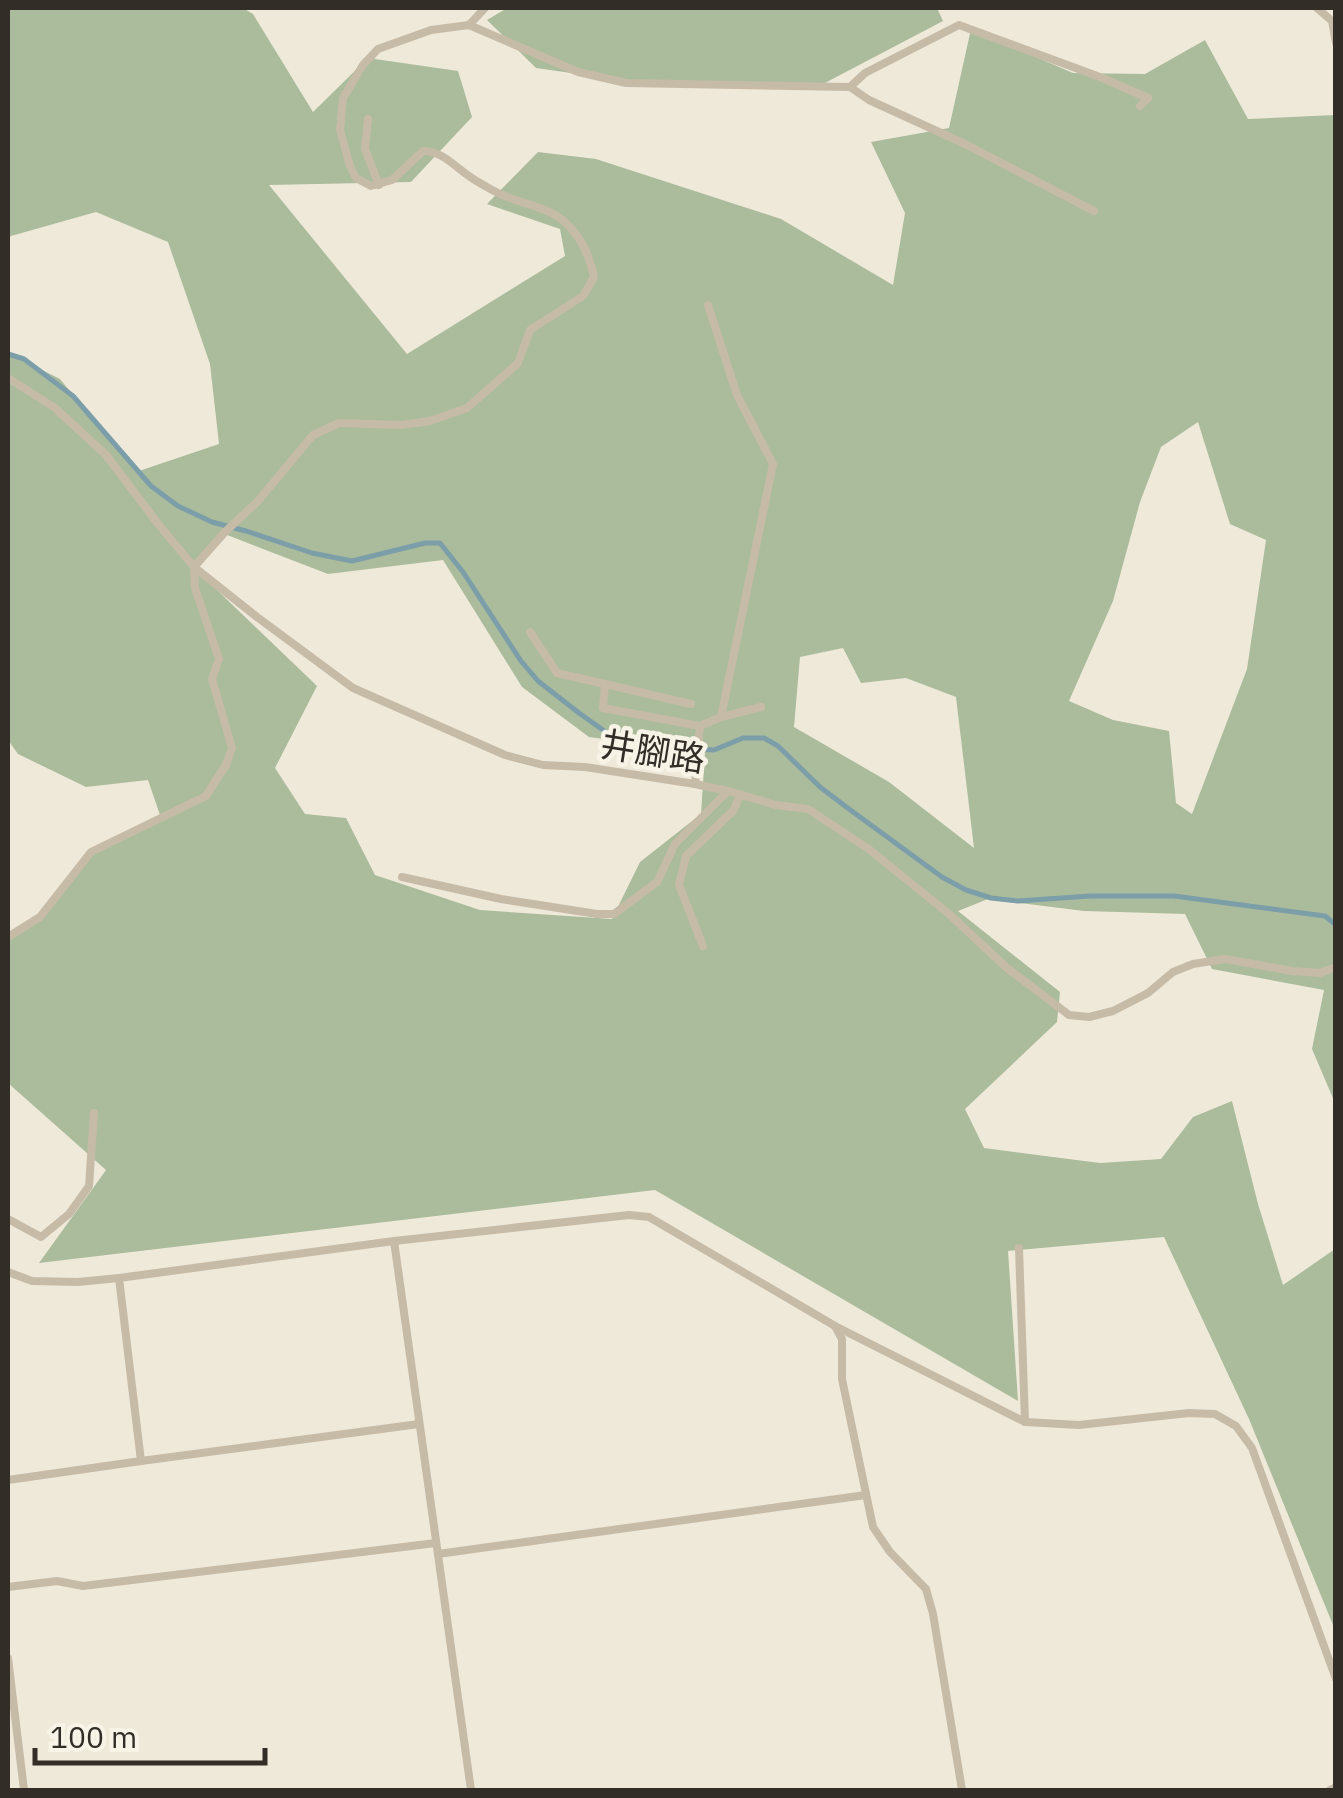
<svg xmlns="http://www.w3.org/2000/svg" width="1343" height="1798" font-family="'IBM Plex Sans','Noto Sans TC',sans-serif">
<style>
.green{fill:#abbc9c;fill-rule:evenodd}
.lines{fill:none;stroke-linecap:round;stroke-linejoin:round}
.stream{stroke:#7c9ea9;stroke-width:5}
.service{stroke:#c6bba7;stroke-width:8}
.labels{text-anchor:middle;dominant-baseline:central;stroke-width:9;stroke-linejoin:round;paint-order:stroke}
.street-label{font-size:35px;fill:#332d27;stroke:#f7f3e6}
</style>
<rect width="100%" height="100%" fill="#efe9da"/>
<g class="green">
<path d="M8 8H243L253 14 313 112 368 58 458 71 472 117 411 182 269 185 407 354 565 256 560 229 487 204 538 152 596 159 781 219 893 285 905 213 871 142 949 128 971 29 1073 73 1145 74 1205 40 1248 119 1335 115V1103L1312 1049 1324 990 1212 969 1185 914 1084 911 988 899 958 911 1060 992 1057 1022 965 1109 984 1148 1100 1163 1161 1159 1193 1117 1232 1101 1258 1204 1283 1285 1335 1249V1630L1249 1419 1164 1237 1008 1251 1018 1401 655 1190 39 1263 106 1170 8 1083V939L37 916 80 863 160 815 148 780 86 787 18 754 8 740V355L10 354 60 379 136 472 219 444 210 364 168 242 96 212 11 236 8 240ZM1198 422 1230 524 1266 540 1247 669 1192 814 1176 803 1169 731 1113 720 1069 701 1113 601 1140 502 1161 447ZM222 533 328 574 443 560 522 687 589 737 705 753 701 814 640 862 612 919 480 910 375 875 346 818 305 814 275 768 317 686 191 565ZM843 648 861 683 906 678 956 697 974 848 889 782 794 727 800 657Z"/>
<polygon points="507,8 937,8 943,21 823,84 656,85 536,68 487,20"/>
</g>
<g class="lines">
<polyline class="stream" points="8,354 24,359 73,396 151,486 178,506 212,522 246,531 312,553 352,561 425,543 440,543 463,572 521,661 538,681 579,713 610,735 668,748 714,750 743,738 764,738 778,746 820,787 849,809 942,877 966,890 991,898 1018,901 1090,896 1174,896 1325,916 1336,925"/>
<g class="service">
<polyline points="1317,8 1332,21 1336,43"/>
<polyline points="469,25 485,8"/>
<polyline points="850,87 865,73 959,25 1100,77 1148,98 1140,106"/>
<polyline points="368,119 365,149 379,185"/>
<polyline points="708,305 737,395 773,464 721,717"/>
<polyline points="8,378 55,408 106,455 159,525 194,567 257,617 353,688 505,755 543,765 585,767 695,784 728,791 776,805 808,809 870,850 949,914 1007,968 1069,1015 1089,1017 1113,1011 1148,993 1173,972 1193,964 1225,959 1292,971 1320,973 1336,967"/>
<polyline points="530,632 557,673 605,684"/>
<polyline points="691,704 605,684 603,708 700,726 721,717 761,707"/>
<polyline points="695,784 700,726"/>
<polyline points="402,877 501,899 597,914 614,914 657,882 675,844 728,791"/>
<path d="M8 937 40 917 91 852 206 796 226 765 232 748 212 679 219 659 195 588 194 567 225 532 258 501 313 435 339 423 401 425 430 421 467 408 518 363 530 330 583 296 594 277C590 257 582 238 566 223 547 205 518 204 496 192 487 187 477 182 469 176 454 166 442 151 423 151L392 180 371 186 356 178 350 166 340 130 343 98 363 65 378 49 431 30 469 25 578 72 626 83 850 87 869 100 963 143 1094 211"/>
<polyline points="703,946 679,885 686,856 733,811 741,794"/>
<polyline points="8,1219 41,1237 69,1214 89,1186 94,1113"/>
<polyline points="394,1241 471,1790"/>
<polyline points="1019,1248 1025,1422"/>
<polyline points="8,1272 32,1281 78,1282 119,1278 394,1241 629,1215 649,1217 835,1326 842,1339 842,1379 873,1527 890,1552 926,1589 933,1614 962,1790"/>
<polyline points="119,1278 141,1461 419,1424"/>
<polyline points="835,1326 1025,1422 1079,1425 1189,1413 1215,1414 1236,1426 1252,1448 1336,1679"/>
<polyline points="8,1480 141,1461"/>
<polyline points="438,1554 866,1495"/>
<polyline points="8,1587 57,1581 83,1586 436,1543"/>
<polyline points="8,1658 24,1790"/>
<polyline points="1330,1790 1336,1787"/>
</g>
</g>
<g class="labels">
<g class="street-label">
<text transform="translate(653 751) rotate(9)">井腳路</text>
</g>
</g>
<rect width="1343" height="1798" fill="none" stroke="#332d27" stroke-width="20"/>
<path d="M35 1748v15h230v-15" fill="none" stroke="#332d27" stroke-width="5"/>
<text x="50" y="1748" font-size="30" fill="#332d27" stroke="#f7f3e6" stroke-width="8" paint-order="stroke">100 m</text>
</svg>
